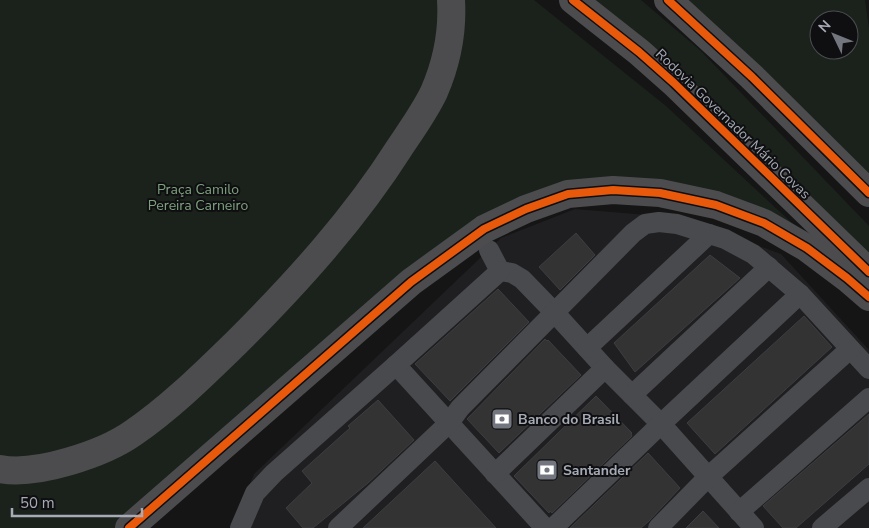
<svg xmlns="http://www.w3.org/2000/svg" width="869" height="528" font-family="'Nunito Sans',sans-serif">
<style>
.built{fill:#1f1f21}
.green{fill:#1b221c;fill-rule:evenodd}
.building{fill:#333334;stroke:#3d3e41}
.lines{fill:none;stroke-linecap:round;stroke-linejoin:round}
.minor{stroke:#494a4e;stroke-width:20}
.highway{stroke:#4c4c4f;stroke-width:28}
.cycleway-casing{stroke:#0f0f11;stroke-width:11}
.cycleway{stroke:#e8590c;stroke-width:8}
.labels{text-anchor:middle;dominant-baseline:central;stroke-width:4;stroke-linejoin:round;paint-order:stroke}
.street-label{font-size:14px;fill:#a6abb6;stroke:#0f0f11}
.park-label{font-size:14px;fill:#7da17e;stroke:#0f0f11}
.poi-label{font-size:14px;font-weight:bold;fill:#a6abb6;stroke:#0f0f11;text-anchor:start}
</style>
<rect width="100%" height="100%" fill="#151515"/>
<polygon class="built" points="575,209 683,218 781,254 869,350 869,528 232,528 254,474 501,238"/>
<g class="green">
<polygon points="0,0 534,0 666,106 806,236 758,210 534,197 118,528 0,528"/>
<polygon points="577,0 641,0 701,51 869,226 869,267"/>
<path d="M660 0H865L869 28V194ZM819 20H849V50H819Z"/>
</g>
<g class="building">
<polygon points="576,233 595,255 560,290 539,267"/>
<polygon points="710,255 740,278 635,372 614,343"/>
<polygon points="498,289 529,322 450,401 415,364"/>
<polygon points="804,316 832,347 715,454 687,423"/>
<polygon points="545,339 547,341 548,340 581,375 499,453 467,419"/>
<polygon points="596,396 632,433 631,434 632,436 552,513 550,511 549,513 514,476"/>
<polygon points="378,400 414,440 368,483 313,528 303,528 286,508 312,483 302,471 350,428 348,426"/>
<polygon points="869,414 869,464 796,528 783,528 763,506"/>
<polygon points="648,453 680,488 649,521 641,528 570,528"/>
<polygon points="435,461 496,528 363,528"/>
<polygon points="703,511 719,528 686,528"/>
</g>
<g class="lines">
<g class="minor">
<polyline points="489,250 500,271"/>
<polyline points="500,271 512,273 522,279 554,312 605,368 661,424 754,528"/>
<polyline points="587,348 709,234"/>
<polyline points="396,365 545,528"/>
<polyline points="632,395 769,267"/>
<polyline points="495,474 605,368"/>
<polyline points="739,512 869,398"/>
<polyline points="240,528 255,493 274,473 396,365 500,271"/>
<polyline points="338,528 449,423 460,408 633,233 645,224 659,222 677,224 725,239 753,254 800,294 869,369"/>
<polyline points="553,528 661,424 800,294"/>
<polyline points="658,528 708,477 850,349"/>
<polyline points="822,528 869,488"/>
</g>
<g class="highway">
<polyline points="573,0 639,52 674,83 869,272"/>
<polyline points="668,0 752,77 869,193"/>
<path d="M0 469C36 476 103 454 133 433 171 407 205 373 238 341 298 281 355 218 400 147 412 129 425 111 434 92 447 62 453 33 451 0"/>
<polyline points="129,528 411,282 484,229 526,209 568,194 613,190 660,193 716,205 764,223 807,248 847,278 869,297"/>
</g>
<g class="cycleway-casing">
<g id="cycleway">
<polyline points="573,0 639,52 674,83 869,272"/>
<polyline points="668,0 752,77 869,193"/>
<polyline points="129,528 411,282 484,229 526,209 568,194 613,190 660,193 716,205 764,223 807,248 847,278 869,297"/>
</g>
</g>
<use href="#cycleway" class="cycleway"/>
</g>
<defs>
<g id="bank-square" transform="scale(1.125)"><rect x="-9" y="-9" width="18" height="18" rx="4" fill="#73767e" stroke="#0f0f11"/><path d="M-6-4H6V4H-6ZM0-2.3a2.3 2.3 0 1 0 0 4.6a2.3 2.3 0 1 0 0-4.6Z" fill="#fff"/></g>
</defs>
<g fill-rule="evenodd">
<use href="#bank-square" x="502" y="419"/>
<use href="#bank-square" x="547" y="470"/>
</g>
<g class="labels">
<g class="street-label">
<text transform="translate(733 124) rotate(44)">Rodovia Governador Mário Covas</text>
</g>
<g class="park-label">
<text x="198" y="189">Praça Camilo<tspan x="198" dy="16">Pereira Carneiro</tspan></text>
</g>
<g class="poi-label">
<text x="518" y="419">Banco do Brasil</text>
<text x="563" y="470">Santander</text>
</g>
</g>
<g transform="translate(834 35) rotate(313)"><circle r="24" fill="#0f0f11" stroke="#4b4d53"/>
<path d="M0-4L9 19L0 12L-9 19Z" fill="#73767e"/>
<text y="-8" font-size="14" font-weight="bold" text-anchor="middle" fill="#a6abb6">N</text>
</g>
<path d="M12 508v8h130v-8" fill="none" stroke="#a6abb6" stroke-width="2.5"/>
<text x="20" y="508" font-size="15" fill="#a6abb6" stroke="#0f0f11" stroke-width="4" paint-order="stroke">50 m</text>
</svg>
